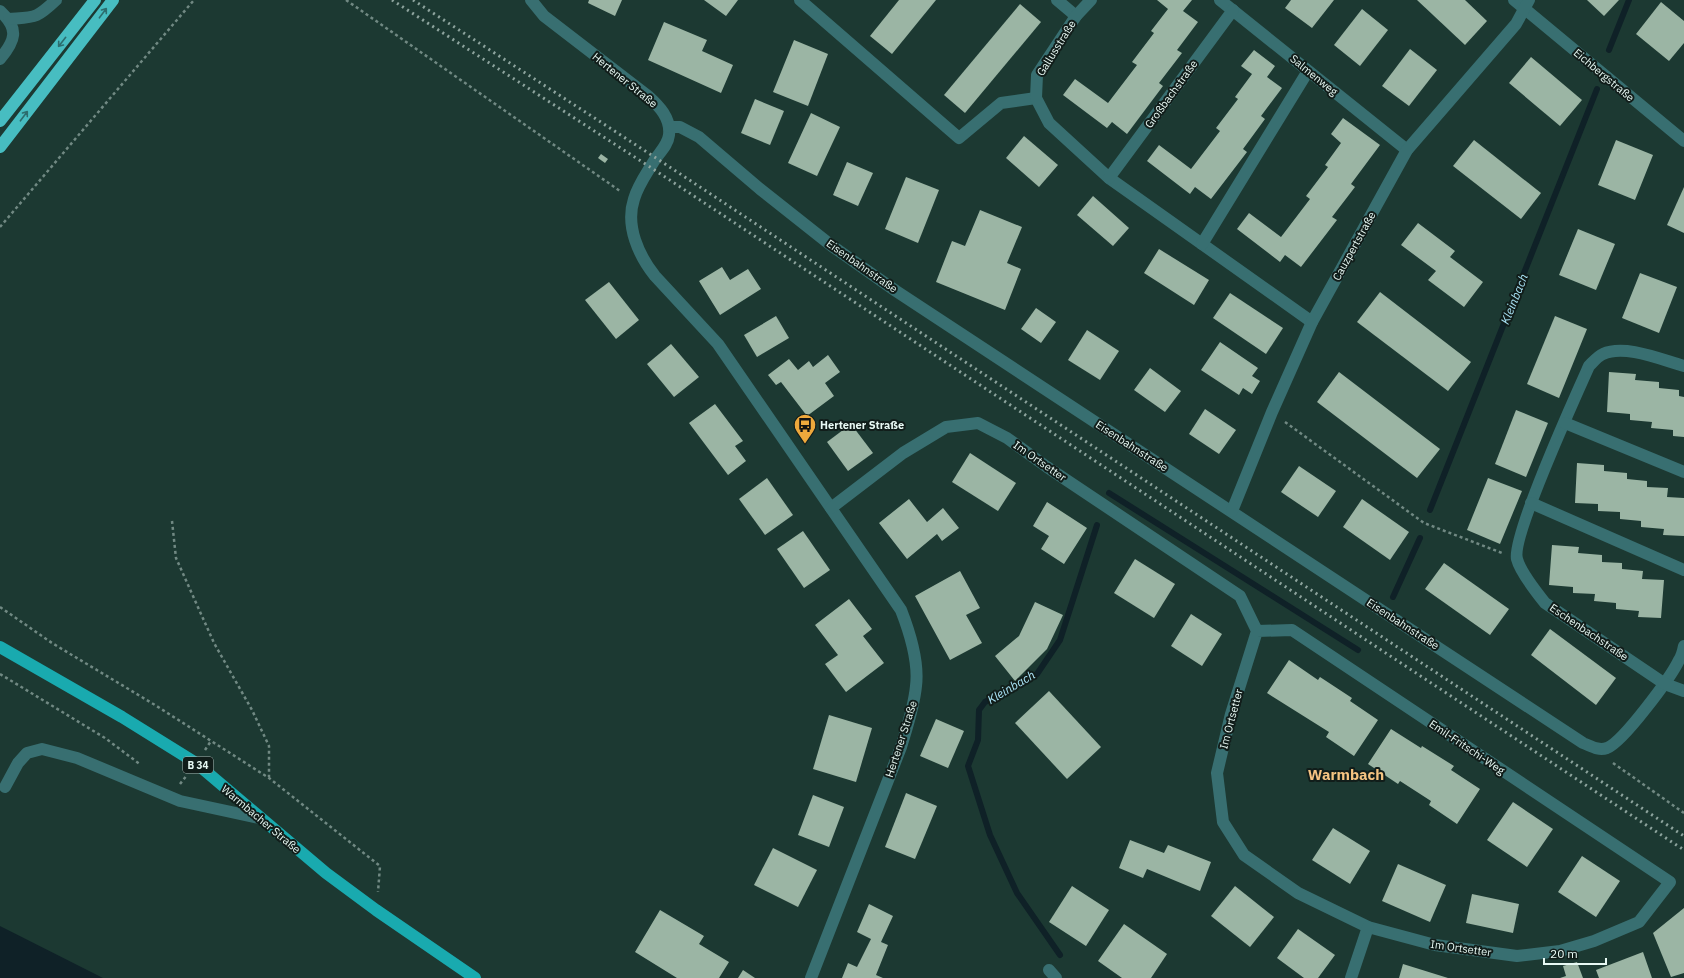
<svg xmlns="http://www.w3.org/2000/svg" width="1684" height="978" font-family="'IBM Plex Sans',sans-serif">
<style>
.water{fill:#0f2127}
.lines{fill:none;stroke-linecap:round;stroke-linejoin:round}
.stream{stroke:#0f2127;stroke-width:6}
.building{fill:#9bb5a4}
.path{stroke:#718983;stroke-width:2.5;stroke-dasharray:3 3;stroke-linecap:butt}
.minor{stroke:#386f71;stroke-width:12}
.major{stroke:#19aaaf;stroke-width:12}
.highway{stroke:#47bdc1;stroke-width:12}
.rail{stroke:#8ea49e;stroke-width:3;stroke-dasharray:2 4;stroke-linecap:butt}
.oneway{stroke:#2c6d6e}
.labels{text-anchor:middle;dominant-baseline:central;stroke-width:4;stroke-linejoin:round;paint-order:stroke}
.shield{fill:#111d1a;stroke:#a8b7b3;stroke-width:1}
.shield-label{font-size:10px;font-weight:bold;fill:#e8f9f4}
.street-label{font-size:11px;fill:#e8f9f4;stroke:#111d1a}
.poi-label{font-size:11px;font-weight:bold;fill:#e8f9f4;stroke:#111d1a;text-anchor:start}
.water-label{font-size:12px;font-style:italic;fill:#aae4f7;stroke:#111d1a}
.district-label{font-size:15px;font-weight:bold;fill:#f5c482;stroke:#111d1a}
</style>
<rect width="100%" height="100%" fill="#1c3932"/>
<polygon class="water" points="0,926 103,978 0,978"/>
<g class="lines">
<g class="stream">
<polyline points="1609,50 1629,0"/>
<polyline points="1109,493 1358,650"/>
<polyline points="1430,510 1597,89"/>
<polyline points="1393,597 1420,538"/>
<polyline points="1060,955 1017,893 990,835 968,766 978,740 979,710 985,702 1037,674 1060,640 1097,525"/>
</g>
</g>
<g class="building">
<polygon points="589,0 622,0 615,16 588,3"/>
<polygon points="704,0 738,0 726,16"/>
<polygon points="899,0 936,0 892,54 870,36"/>
<polygon points="1157,0 1192,0 1183,11 1198,22 1177,50 1182,53 1159,83 1163,86 1127,134 1112,122 1107,128 1063,95 1075,79 1108,103 1137,65 1132,62 1154,33 1151,31 1168,9"/>
<polygon points="1291,0 1334,0 1312,28 1285,8"/>
<polygon points="1417,0 1465,0 1487,21 1465,45"/>
<polygon points="1587,0 1619,0 1604,16"/>
<polygon points="1661,2 1684,21 1684,43 1669,61 1636,34"/>
<polygon points="1020,4 1041,22 965,113 944,95"/>
<polygon points="1362,9 1388,30 1360,66 1334,45"/>
<polygon points="664,22 707,40 702,51 733,65 721,93 648,60"/>
<polygon points="794,40 828,54 808,106 773,92"/>
<polygon points="1410,49 1437,70 1409,106 1382,86"/>
<polygon points="1254,50 1275,66 1267,77 1282,88 1261,116 1265,119 1243,149 1247,152 1211,199 1195,187 1190,194 1147,161 1159,145 1191,169 1220,131 1216,128 1238,99 1235,97 1252,74 1241,66"/>
<polygon points="1531,57 1582,100 1560,126 1509,83"/>
<polygon points="755,99 784,111 770,145 741,133"/>
<polygon points="811,113 840,127 817,176 788,163"/>
<polygon points="1343,118 1380,145 1351,184 1355,187 1332,217 1337,220 1301,267 1285,255 1280,262 1237,229 1249,213 1281,237 1310,199 1306,196 1328,167 1325,165 1341,143 1331,134"/>
<polygon points="1024,136 1058,165 1039,187 1006,158"/>
<polygon points="1474,140 1541,193 1521,219 1453,166"/>
<polygon points="1616,140 1653,155 1635,200 1598,185"/>
<polygon points="601,154 608,159 605,163 598,158"/>
<polygon points="847,162 873,173 858,206 833,195"/>
<polygon points="906,177 939,190 918,243 885,229"/>
<polygon points="1684,187 1684,233 1667,225"/>
<polygon points="1093,196 1129,228 1113,246 1077,215"/>
<polygon points="980,210 1022,227 1007,263 1021,269 1005,310 936,282 952,241 965,246"/>
<polygon points="1418,223 1455,251 1450,257 1483,282 1464,307 1428,280 1436,271 1401,245"/>
<polygon points="1578,229 1615,244 1596,290 1559,275"/>
<polygon points="1159,249 1209,280 1194,305 1144,273"/>
<polygon points="722,267 730,280 748,269 761,289 720,315 699,281"/>
<polygon points="1640,273 1677,287 1659,333 1622,318"/>
<polygon points="609,282 639,320 616,339 585,300"/>
<polygon points="1380,292 1471,362 1448,391 1357,322"/>
<polygon points="1230,293 1283,328 1266,354 1213,318"/>
<polygon points="1036,308 1056,322 1041,343 1021,329"/>
<polygon points="776,316 789,338 757,357 744,335"/>
<polygon points="1555,316 1587,329 1559,398 1527,384"/>
<polygon points="1087,330 1119,351 1100,380 1068,360"/>
<polygon points="1220,342 1258,368 1252,376 1260,381 1252,394 1243,388 1239,395 1201,370"/>
<polygon points="671,344 699,377 674,397 647,364"/>
<polygon points="828,355 840,372 825,383 834,396 807,416 781,382 776,385 768,375 789,359 798,370 809,361 813,367"/>
<polygon points="1150,368 1181,391 1165,412 1134,390"/>
<polygon points="1339,372 1440,449 1417,478 1317,402"/>
<polygon points="1609,372 1636,374 1635,380 1659,382 1659,388 1679,390 1679,396 1684,397 1684,437 1673,436 1673,430 1651,428 1652,422 1630,420 1630,414 1607,412"/>
<polygon points="715,404 743,441 735,446 746,461 728,475 689,423"/>
<polygon points="1205,409 1236,430 1219,454 1189,434"/>
<polygon points="1516,410 1548,423 1526,477 1495,464"/>
<polygon points="851,424 873,453 848,471 827,442"/>
<polygon points="970,453 1016,483 998,511 952,482"/>
<polygon points="1577,463 1604,465 1604,471 1627,473 1627,479 1647,481 1647,487 1668,488 1667,497 1684,498 1684,536 1663,535 1664,529 1641,527 1641,521 1620,519 1620,512 1598,511 1598,504 1575,503"/>
<polygon points="1299,466 1336,491 1318,517 1281,492"/>
<polygon points="767,478 793,515 765,535 739,499"/>
<polygon points="1488,478 1522,491 1500,544 1467,530"/>
<polygon points="909,499 927,522 943,508 959,528 942,541 937,534 907,559 879,523"/>
<polygon points="1362,499 1409,532 1390,560 1343,527"/>
<polygon points="1047,502 1087,528 1064,564 1041,549 1049,536 1033,526"/>
<polygon points="803,531 830,570 804,588 777,549"/>
<polygon points="1552,545 1579,547 1578,553 1602,555 1602,562 1622,563 1622,569 1643,571 1642,579 1664,580 1661,618 1638,617 1639,611 1616,609 1616,603 1594,601 1595,594 1573,593 1573,587 1549,585"/>
<polygon points="1135,559 1175,584 1154,618 1114,593"/>
<polygon points="1444,563 1509,609 1490,635 1425,589"/>
<polygon points="960,571 980,608 966,615 982,643 950,660 915,596"/>
<polygon points="849,599 872,629 863,636 884,663 846,692 825,664 838,655 815,625"/>
<polygon points="1035,602 1063,615 1047,649 1015,681 995,656 1019,636"/>
<polygon points="1191,614 1222,634 1202,666 1171,646"/>
<polygon points="1550,629 1616,678 1596,705 1531,655"/>
<polygon points="1289,660 1318,680 1320,677 1352,698 1350,701 1378,720 1354,756 1326,737 1329,732 1267,693"/>
<polygon points="1049,691 1101,747 1067,779 1015,723"/>
<polygon points="829,715 872,728 856,782 813,769"/>
<polygon points="936,719 964,731 948,768 920,756"/>
<polygon points="1391,729 1421,748 1422,746 1454,766 1451,770 1480,789 1457,824 1429,805 1431,801 1400,781 1398,784 1368,764"/>
<polygon points="906,793 937,806 915,859 885,847"/>
<polygon points="813,795 844,807 829,847 798,835"/>
<polygon points="1513,802 1553,829 1527,867 1487,840"/>
<polygon points="1333,828 1370,851 1350,884 1312,860"/>
<polygon points="1130,840 1164,853 1168,845 1211,862 1200,891 1147,869 1143,878 1119,868"/>
<polygon points="773,848 817,870 798,907 754,885"/>
<polygon points="1582,856 1620,881 1596,917 1558,892"/>
<polygon points="1398,864 1446,885 1430,922 1382,901"/>
<polygon points="1072,886 1109,910 1086,946 1049,922"/>
<polygon points="1235,886 1274,917 1250,947 1211,916"/>
<polygon points="1472,894 1519,904 1513,933 1466,923"/>
<polygon points="869,904 893,916 881,942 888,945 876,975 883,978 842,978 848,963 857,967 871,939 857,932"/>
<polygon points="1684,908 1684,973 1671,977 1653,933"/>
<polygon points="660,910 704,936 699,944 729,962 719,978 677,978 635,952"/>
<polygon points="1124,924 1167,954 1151,978 1122,978 1098,961"/>
<polygon points="1298,929 1335,955 1318,978 1304,978 1277,958"/>
<polygon points="1643,952 1652,978 1599,978 1596,970"/>
<polygon points="1577,962 1583,978 1560,978 1566,976 1563,966"/>
<polygon points="1403,964 1448,978 1399,978"/>
<polygon points="743,970 755,978 738,978"/>
</g>
<g class="lines">
<g class="path">
<polyline points="346,0 620,191"/>
<polyline points="0,227 194,0"/>
<polyline points="1285,422 1424,523 1502,553"/>
<polyline points="172,521 176,558 214,643 252,710 269,746 269,777"/>
<polyline points="0,607 52,643 155,705 269,778 380,866 378,892"/>
<polyline points="0,674 105,738 141,765"/>
<polyline points="205,750 211,741"/>
<polyline points="1613,763 1684,813"/>
<polyline points="180,784 187,775"/>
</g>
<g class="minor">
<path d="M531 0 544 16 648 96C659 106 671 118 669 135 668 145 659 153 654 161 647 173 638 185 634 199 625 226 639 256 655 276L718 344 901 610C910 633 919 662 916 686 914 707 907 727 901 747L811 978"/>
<polyline points="800,0 959,138 1001,103 1036,98"/>
<polyline points="1057,0 1076,16"/>
<polyline points="1091,0 1076,16 1037,75 1036,98 1049,123 1109,178 1312,322"/>
<polyline points="1220,0 1407,150"/>
<polyline points="1514,0 1684,141"/>
<path d="M0 11C20 29 15 41 0 59"/>
<path d="M9 19C35 17 36 19 56 0"/>
<path d="M669 127H680L699 137 760 189 832 246 896 291 1583 743C1591 746 1598 751 1607 748 1623 742 1671 677 1679 660 1682 656 1683 651 1684 646"/>
<polyline points="1109,178 1233,10"/>
<polyline points="1202,244 1308,71"/>
<path d="M1684 366C1662 360 1625 344 1603 354 1598 356 1593 362 1589 366 1576 395 1511 538 1517 559 1520 571 1537 593 1545 603L1665 684 1684 691"/>
<polyline points="1565,423 1684,472"/>
<polyline points="1531,503 1684,570"/>
<polyline points="831,508 903,453 946,427 978,423 1007,438 1047,467 1240,596 1257,631 1231,714 1217,773 1223,822 1244,855 1298,893 1368,927 1435,945 1517,956 1560,951 1594,941 1639,922 1670,882 1292,630 1257,631"/>
<polyline points="1232,511 1272,412 1312,322 1407,150 1516,24 1529,0"/>
<polyline points="5,787 18,763 27,753 42,749 77,758 180,801 259,818"/>
<polyline points="1049,970 1056,978"/>
<polyline points="1351,978 1368,927"/>
</g>
<polyline class="major" points="0,647 122,717 196,763 326,873 376,910 475,978"/>
<g class="highway">
<polyline points="0,121 95,0"/>
<polyline points="0,147 113,0"/>
</g>
<g class="rail">
<polyline points="392,0 650,167 1684,850"/>
<polyline points="413,0 656,158 1684,836"/>
</g>
</g>
<defs><path id="oneway-shaft" d="M-6 0H5M1.5-3L5.5 0L1.5 3" fill="none" stroke-width="1.6" stroke-linecap="round" stroke-linejoin="round"/></defs>
<g class="oneway">
<use href="#oneway-shaft" transform="translate(103 13) rotate(-53)"/>
<use href="#oneway-shaft" transform="translate(62 42) rotate(128)"/>
<use href="#oneway-shaft" transform="translate(24 116) rotate(-53)"/>
</g>
<defs>
<g id="bus-pin" transform="scale(1.15)"><path d="M0 17L-7.5 6A9.5 9.5 0 1 1 7.5 6Z" fill="#eea83c" stroke="#111d1a"/><path d="M-5-6H5V4H4V6H2V4H-2V6H-4V4H-5ZM-3.5-4V0h7V-4ZM-3.5 1.2v1.5H-2V1.2ZM2 1.2v1.5H3.5V1.2Z" fill="#111"/></g>
</defs>
<g fill-rule="evenodd">
<use href="#bus-pin" x="805" y="425"/>
</g>
<g class="labels">
<rect class="shield" x="183" y="757" width="30" height="16" rx="3"/>
<g class="shield-label">
<text x="198" y="765">B 34</text>
</g>
<g class="street-label">
<text transform="translate(1056 48) rotate(-58)">Gallusstraße</text>
<text transform="translate(1314 75) rotate(39)">Salmenweg</text>
<text transform="translate(1604 75) rotate(40)">Eichbergstraße</text>
<text transform="translate(625 80) rotate(39)">Hertener Straße</text>
<text transform="translate(1171 94) rotate(-54)">Großbachstraße</text>
<text transform="translate(1354 246) rotate(-61)">Cauzpertstraße</text>
<text transform="translate(862 266) rotate(35)">Eisenbahnstraße</text>
<text transform="translate(1132 446) rotate(33)">Eisenbahnstraße</text>
<text transform="translate(1040 461) rotate(35)">Im Ortsetter</text>
<text transform="translate(1403 624) rotate(33)">Eisenbahnstraße</text>
<text transform="translate(1589 632) rotate(34)">Eschenbachstraße</text>
<text transform="translate(1231 719) rotate(-75)">Im Ortsetter</text>
<text transform="translate(901 739) rotate(-72)">Hertener Straße</text>
<text transform="translate(1467 747) rotate(34)">Emil-Fritschi-Weg</text>
<text transform="translate(261 819) rotate(40)">Warmbacher Straße</text>
<text transform="translate(1461 948) rotate(8)">Im Ortsetter</text>
</g>
<g class="poi-label">
<text x="820" y="425">Hertener Straße</text>
</g>
<g class="water-label">
<text transform="translate(1514 299) rotate(-68)">Kleinbach</text>
<text transform="translate(1011 687) rotate(-31)">Kleinbach</text>
</g>
<g class="district-label">
<text x="1346" y="774">Warmbach</text>
</g>
</g>
<path d="M1544 958v6h62v-6" fill="none" stroke="#e8f9f4" stroke-width="2"/>
<text x="1550" y="958" font-size="12" fill="#e8f9f4" stroke="#111d1a" stroke-width="3" paint-order="stroke">20 m</text>
</svg>
